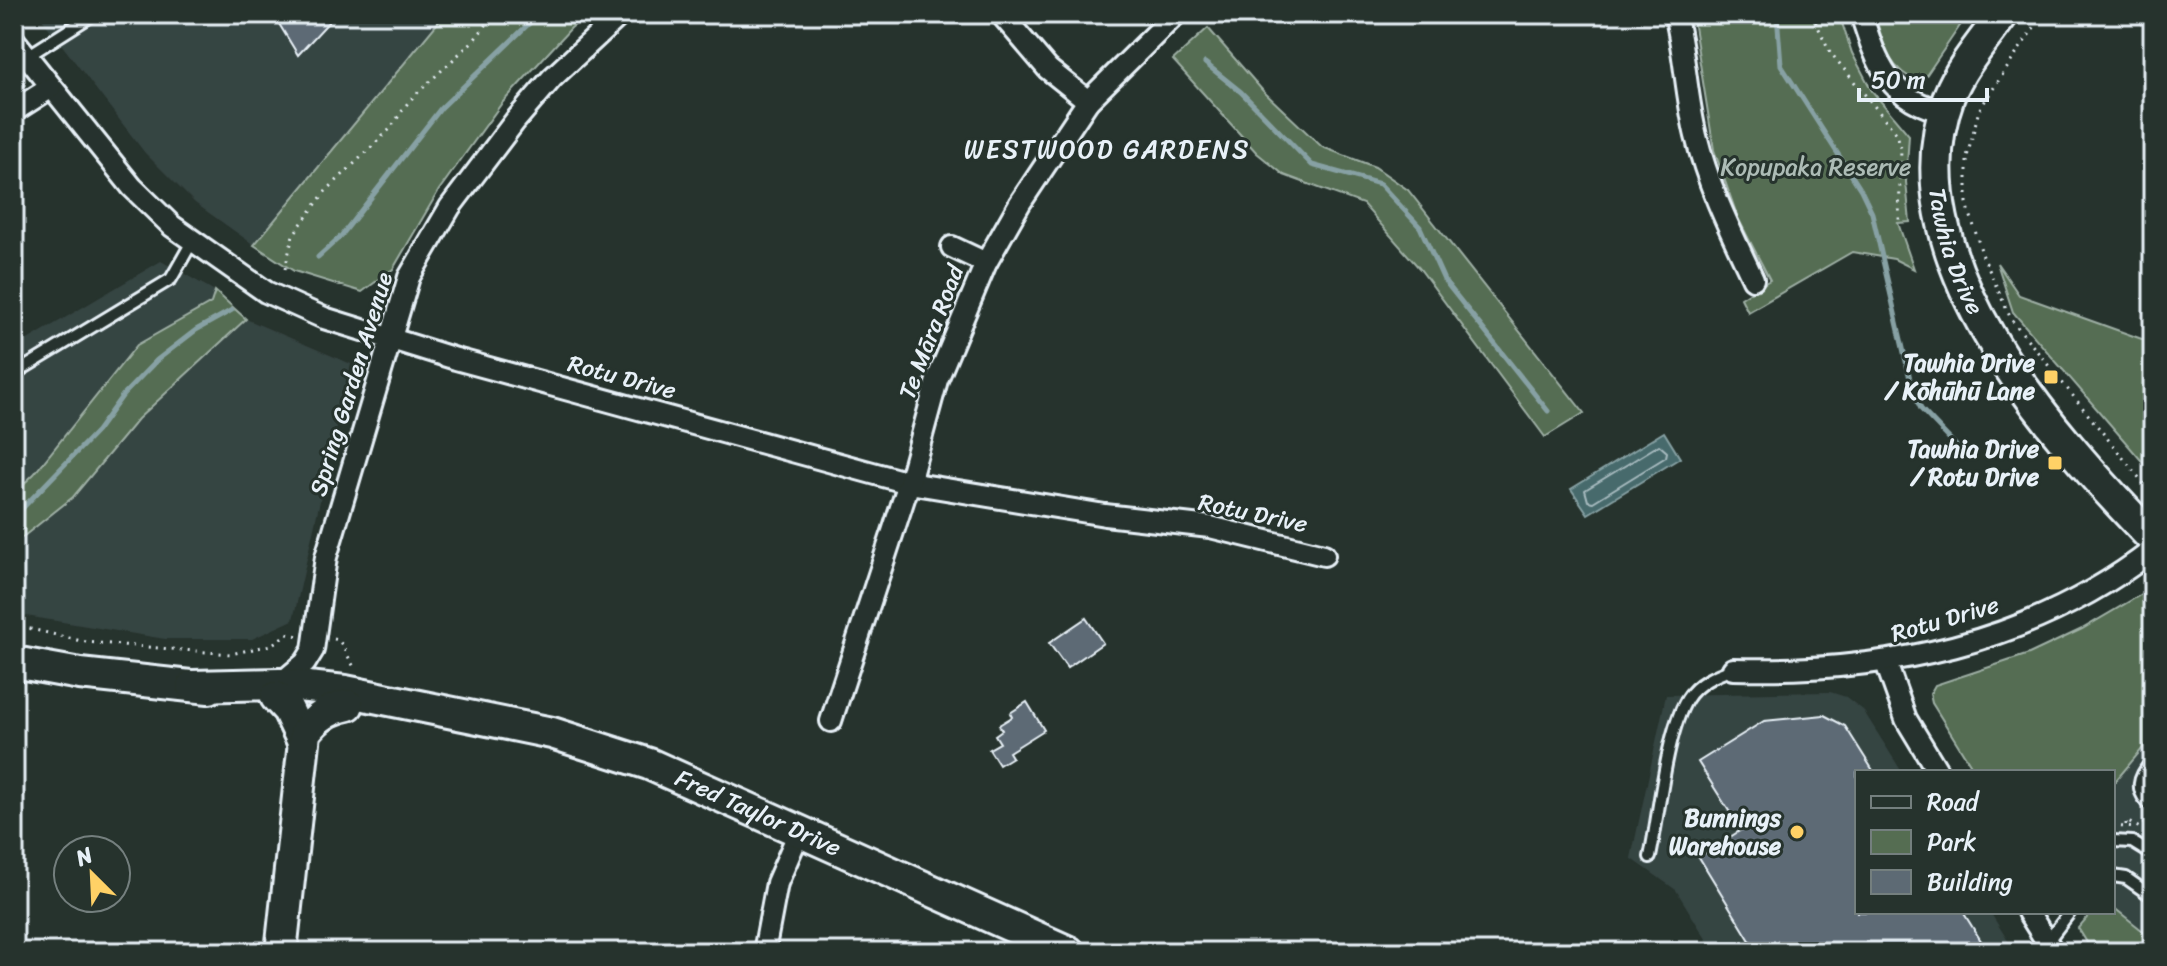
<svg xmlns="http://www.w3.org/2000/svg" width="2167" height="966" font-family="Sriracha,sans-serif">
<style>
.built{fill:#364442}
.green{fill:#556d52;stroke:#9eafa5;stroke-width:2}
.water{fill:#476b6c;stroke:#87a1a4;stroke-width:2}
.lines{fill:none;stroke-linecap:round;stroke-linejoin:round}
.shore{stroke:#a8bbc0;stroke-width:2}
.stream{stroke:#87a1a4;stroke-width:5}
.building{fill:#5d6a74;stroke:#e8f1f8;stroke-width:2}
.lane-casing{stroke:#e8f1f8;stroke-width:16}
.street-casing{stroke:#e8f1f8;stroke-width:26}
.secondary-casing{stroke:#e8f1f8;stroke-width:36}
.path{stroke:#e8f1f8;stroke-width:3;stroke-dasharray:2 6;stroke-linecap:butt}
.lane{stroke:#26332d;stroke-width:10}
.street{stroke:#26332d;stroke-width:20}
.secondary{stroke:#26332d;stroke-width:30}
.poi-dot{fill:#ffd166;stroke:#26332d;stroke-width:3}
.labels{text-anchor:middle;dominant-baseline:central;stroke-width:6;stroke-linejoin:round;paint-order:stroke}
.park-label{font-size:24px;fill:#adbcb6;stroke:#26332d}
.street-label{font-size:24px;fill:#e8f1f8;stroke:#26332d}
.poi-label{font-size:24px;font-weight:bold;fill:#e8f1f8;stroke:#26332d;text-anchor:end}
.neighbourhood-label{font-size:26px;letter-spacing:2px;fill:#e8f1f8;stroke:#26332d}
</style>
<rect width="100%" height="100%" fill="#26332d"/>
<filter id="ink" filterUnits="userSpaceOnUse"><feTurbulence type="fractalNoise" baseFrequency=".0125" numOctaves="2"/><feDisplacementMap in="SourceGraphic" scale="16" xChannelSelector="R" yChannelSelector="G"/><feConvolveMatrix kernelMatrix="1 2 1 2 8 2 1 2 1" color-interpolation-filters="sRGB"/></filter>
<g filter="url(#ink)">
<g class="built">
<polygon points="38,14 445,14 254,245 195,203 145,153"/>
<polygon points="161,261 215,291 212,302 137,345 34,474 14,493 14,348"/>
<polygon points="246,319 351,364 293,620 252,639 165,639 14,614 14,544 73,497 138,419"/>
<polygon points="1830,692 1846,697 1863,710 1902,772 1857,772 1857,912 1990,912 2015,952 1714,952 1676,890 1631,858 1666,695"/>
<polygon points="2153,736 2153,939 2113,907 2113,784"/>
</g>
<g class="green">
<polygon points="445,14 589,14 571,28 502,103 439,190 393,269 362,292 294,271 254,245"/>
<polygon points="1692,14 1839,14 1852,53 1872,91 1909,135 1906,182 1910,222 1898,223 1914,269 1894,259 1852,252 1748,312 1741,298 1770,280 1738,218 1714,150"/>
<path d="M1875 14H1968L1921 83C1887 69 1884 47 1875 14Z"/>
<polygon points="1208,28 1263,91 1322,147 1375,167 1408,190 1584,413 1545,437 1420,269 1363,204 1284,175 1257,153 1173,60"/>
<polygon points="1997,263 2019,295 2153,343 2153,474 2013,312"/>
<polygon points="215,291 246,319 138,419 73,497 14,544 14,493 34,474 137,345 211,303"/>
<polygon points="2142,594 2153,594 2153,736 2113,784 2113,772 1975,772 1932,703 1930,694 1935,685 2029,654 2082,629"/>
<polygon points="2113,907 2153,939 2153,952 2093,952 2078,928 2092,912 2113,912"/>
</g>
<polygon class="water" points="1664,432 1680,458 1588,514 1571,489"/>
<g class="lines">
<polygon class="shore" points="1659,445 1667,452 1666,457 1593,502 1588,501 1585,490"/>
<g class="stream">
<polyline points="1777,14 1781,65 1861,190 1872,213 1913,392 1921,409 1963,453"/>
<polyline points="1205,63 1241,92 1312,165 1380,184 1420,227 1444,280 1548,411"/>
<polyline points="318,257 341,236 441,108 539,14"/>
<polyline points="14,517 97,431 123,395 157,360 196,330 232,310"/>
</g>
</g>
<g class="building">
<polygon points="273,14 336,14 298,55"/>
<polygon points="1086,618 1103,643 1067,668 1049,643"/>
<polygon points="1027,702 1044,730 1009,752 1012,757 999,765 989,749 1000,743 995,735 1002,730 999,725 1012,717 1010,713"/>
<polygon points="1824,715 1845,726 1874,772 1857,772 1857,912 1963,912 1988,952 1757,952 1699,857 1741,830 1698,762 1764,721"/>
</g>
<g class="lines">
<g class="lane-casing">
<g id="lane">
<polyline points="26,57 94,14"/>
<polyline points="14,374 171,279 192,242"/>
<path d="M2153 760C2138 777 2133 791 2153 807"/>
<polyline points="2113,841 2132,842 2153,855"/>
<path d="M1650 857C1659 815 1666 733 1687 699 1697 683 1715 675 1733 669"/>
<polyline points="2113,876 2126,878 2153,897"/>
<polyline points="2047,942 2070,912"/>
</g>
</g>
<g class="street-casing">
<g id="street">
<polyline points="1001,14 1048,69 1088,101"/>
<path d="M1675 14C1685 54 1686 95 1696 136 1708 186 1731 232 1753 279"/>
<path d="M1861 14C1877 64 1889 101 1946 112"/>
<polyline points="14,40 132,187 172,226 266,292 324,318 456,359 909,483 1105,515 1210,527 1324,555"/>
<polyline points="14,111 50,88"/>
<polyline points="952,247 986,263"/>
<polyline points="1886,663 1906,719 1938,772"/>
<path d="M1733 669C1885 673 2030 645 2153 550"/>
<polyline points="280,684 305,663 313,650 326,557 409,277 450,207 515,121 552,78 621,14"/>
<polyline points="831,721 909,483 937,380 986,263 1020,203 1088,101 1176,14"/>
<polyline points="2028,912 2053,952"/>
<polyline points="764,952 777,883 800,830"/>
</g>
</g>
<g class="secondary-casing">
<g id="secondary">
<path id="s1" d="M2003 14C1984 40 1961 66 1949 96 1890 255 2050 432 2153 539"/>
<polyline points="14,662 80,674 209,688"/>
<path id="s2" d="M192 686 280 684 345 691 552 733 649 764 1069 952"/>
<polyline points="276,697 288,710 303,742"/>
<path d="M281 952 305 733C316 717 329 709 348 705"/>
</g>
</g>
<g class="path">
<polyline points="1812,14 1830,52 1897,134 1901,148 1899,220"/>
<polyline points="2043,14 1979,110 1967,157 1967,203 1982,254 2011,319 2153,495"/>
<polyline points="285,269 293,235 325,192 390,129 409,101 474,40 495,14"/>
<polyline points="2144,581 2153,587"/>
<polyline points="14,625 86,642 231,654 271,645 287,634 299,636"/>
<polyline points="334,639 339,640 354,667"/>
<polyline points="2126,825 2126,821 2140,828 2148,819"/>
<polyline points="2113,826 2136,828"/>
</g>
<use href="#lane" class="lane"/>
<use href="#street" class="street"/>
<use href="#secondary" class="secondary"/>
</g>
</g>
<g class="poi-dot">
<rect x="2043" y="369" width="16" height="16" rx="4"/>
<rect x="2047" y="455" width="16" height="16" rx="4"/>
<circle cx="1797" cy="832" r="8"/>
</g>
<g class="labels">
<g class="park-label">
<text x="1816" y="167">Kopupaka Reserve</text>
</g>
<g class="street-label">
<text stroke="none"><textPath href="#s1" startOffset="258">Tawhia Drive</textPath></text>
<text transform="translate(931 332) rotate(-69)">Te Māra Road</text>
<text transform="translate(622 377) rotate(15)">Rotu Drive</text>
<text transform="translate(351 384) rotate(-73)">Spring Garden Avenue</text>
<text transform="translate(1253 513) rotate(12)">Rotu Drive</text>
<text transform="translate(1945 619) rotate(-16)">Rotu Drive</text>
<text stroke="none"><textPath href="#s2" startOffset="586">Fred Taylor Drive</textPath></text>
</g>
<g class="poi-label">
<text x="2035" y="363">Tawhia Drive<tspan x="2035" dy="28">/ Kōhūhū Lane</tspan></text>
<text x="2039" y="449">Tawhia Drive<tspan x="2039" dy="28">/ Rotu Drive</tspan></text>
<text x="1781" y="818">Bunnings<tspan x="1781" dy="28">Warehouse</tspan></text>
</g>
<g class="neighbourhood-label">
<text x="1107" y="149">WESTWOOD GARDENS</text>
</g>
</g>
<rect width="2167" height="966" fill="none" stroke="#26332d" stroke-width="48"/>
<rect x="24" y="24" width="2119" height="918" fill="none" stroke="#e8f1f8" stroke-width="3" filter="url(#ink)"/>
<rect x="1855" y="770" width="260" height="144" fill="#26332d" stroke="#747f7e" stroke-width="2"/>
<rect x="1871" y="796" width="40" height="12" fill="#26332d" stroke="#747f7e" stroke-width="2"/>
<text x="1927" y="810" font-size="24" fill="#e8f1f8">Road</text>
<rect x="1871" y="830" width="40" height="24" fill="#556d52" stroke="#747f7e" stroke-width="2"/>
<text x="1927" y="850" font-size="24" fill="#e8f1f8">Park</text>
<rect x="1871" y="870" width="40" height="24" fill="#5d6a74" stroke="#747f7e" stroke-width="2"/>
<text x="1927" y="890" font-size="24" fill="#e8f1f8">Building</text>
<g transform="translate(92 874) rotate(336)"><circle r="38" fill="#26332d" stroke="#747f7e" stroke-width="2"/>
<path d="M0-6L14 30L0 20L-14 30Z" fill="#ffd166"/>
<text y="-12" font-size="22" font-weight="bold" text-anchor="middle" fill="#e8f1f8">N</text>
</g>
<path d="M1859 88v12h128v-12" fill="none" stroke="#e8f1f8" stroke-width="4"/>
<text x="1871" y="88" font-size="24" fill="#e8f1f8" stroke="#26332d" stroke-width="6" paint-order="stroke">50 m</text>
</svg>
